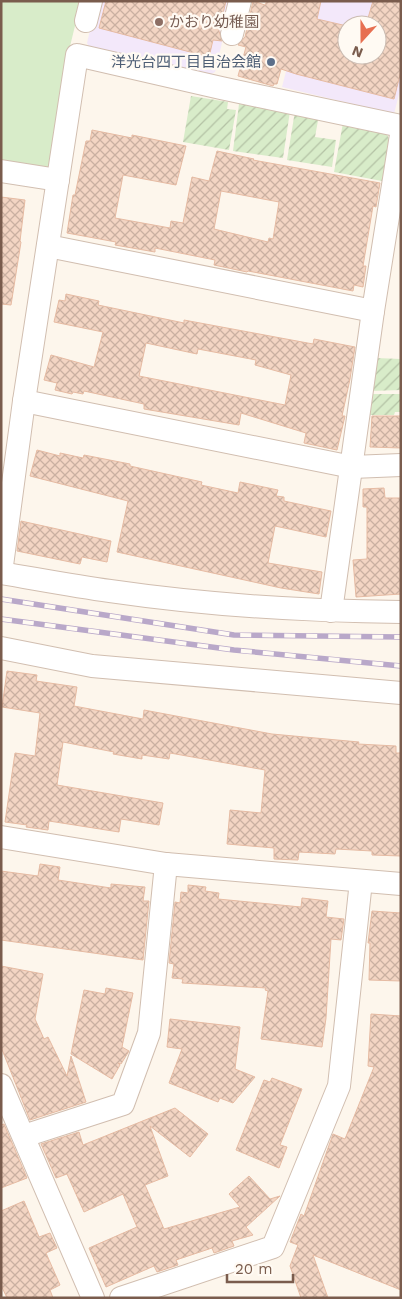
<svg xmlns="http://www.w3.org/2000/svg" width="402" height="1299" font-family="'Work Sans','Noto Sans JP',sans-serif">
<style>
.education{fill:#f3e8fa;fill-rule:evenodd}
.green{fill:#d8ecc9}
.garden{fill:url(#garden-furrows)}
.building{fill:url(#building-cross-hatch);stroke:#e6bba3;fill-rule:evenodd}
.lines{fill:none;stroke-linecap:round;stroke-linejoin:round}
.minor-casing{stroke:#d1beb0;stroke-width:24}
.minor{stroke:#fff;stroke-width:22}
.rail-casing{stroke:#b9a8c9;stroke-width:5.5}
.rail{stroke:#fffaf3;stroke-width:4;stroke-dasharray:11;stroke-linecap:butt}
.education-dot{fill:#8d6e63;stroke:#fffaf3;stroke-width:2}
.service-dot{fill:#5c6f8a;stroke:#fffaf3;stroke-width:2}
.labels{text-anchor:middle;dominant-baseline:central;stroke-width:4.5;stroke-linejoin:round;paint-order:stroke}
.education-label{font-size:15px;fill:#785e54;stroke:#fffaf3;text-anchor:start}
.service-label{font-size:15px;fill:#4e5e75;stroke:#fffaf3;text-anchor:end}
</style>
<defs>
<pattern id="garden-furrows" width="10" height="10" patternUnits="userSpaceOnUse" patternTransform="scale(1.25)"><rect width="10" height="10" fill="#d8ecc9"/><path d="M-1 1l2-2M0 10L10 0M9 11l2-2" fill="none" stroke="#b4c2a5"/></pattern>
<pattern id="building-cross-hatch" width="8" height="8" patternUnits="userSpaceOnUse" patternTransform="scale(1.25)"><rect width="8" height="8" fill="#f3d5c3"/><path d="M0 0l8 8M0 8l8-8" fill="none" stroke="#cab0a1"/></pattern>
</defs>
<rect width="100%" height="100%" fill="#fdf6ec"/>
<g class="education">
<polygon points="97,1 232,1 215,72 208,76 92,52 87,43"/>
<path d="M304 1H401V86L394 114 282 87ZM347 25H377V55H347Z"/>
</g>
<polygon class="green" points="1,1 81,1 65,67 52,169 1,161"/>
<g class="garden">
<polygon points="191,96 228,102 227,109 236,110 229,150 183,142"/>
<polygon points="239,104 290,111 283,158 233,151"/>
<polygon points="295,111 319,115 315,137 336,140 332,167 287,160"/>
<polygon points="343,123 385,130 389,139 382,181 334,172"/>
<polygon points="376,358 401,359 401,390 370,391"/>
<polygon points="373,394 401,394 401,412 395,412 394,415 370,415"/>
</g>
<g class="building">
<polygon points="106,1 226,1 219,31 222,41 213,40 209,57 99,28"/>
<polygon points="253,1 265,5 267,1 321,1 317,19 347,26 347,55 377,55 377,25 366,25 373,1 401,1 401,71 394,99 296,74 281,69 277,84 274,84 273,86 238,76 246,47 238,45 245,37"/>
<path d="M92 130 132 138V135L186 146 176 185 123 175 115 218 170 228 171 221 183 223 192 177 209 181 217 151 254 159 253 160 380 183 376 207 373 206 363 266H366L363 287 354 285 353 291 248 271 247 272 214 265 215 260 155 248V252L115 245 116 242 67 233 73 195H75L86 141H90ZM221 191 279 202 273 239 269 238 268 242 214 229Z"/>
<polygon points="1,197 25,200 20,241 21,242 11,305 1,304"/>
<path d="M66 294 99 301 98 305 184 323V320L313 344 314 339 355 347 350 379 342 416H345L337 450 304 443 306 433 241 413 239 425 144 409V404L84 391 83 394 73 392 72 394 55 390 57 383 44 380 51 355 94 367 103 332 54 322 59 300 65 301ZM146 343 197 354 198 349 256 360 255 365 291 375 285 405 139 376Z"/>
<polygon points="372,416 401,416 401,448 370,447"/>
<polygon points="37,450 60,456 60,453 83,458 84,455 130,464 130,466 202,482 201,485 238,493 240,482 278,490 276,496 284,497 284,501 331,511 326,537 275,526 268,563 322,572 319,594 281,588 117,552 128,501 30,476"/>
<polygon points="384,488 385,498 401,498 401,594 356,597 353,560 367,559 367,507 363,507 363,489"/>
<polygon points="21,521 111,541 107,562 82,557 80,564 17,551"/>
<polygon points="7,671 37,675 36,681 77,687 74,706 143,719 144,710 272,734 359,742 358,744 396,746 396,753 401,753 401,856 372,855 372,851 336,849 335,854 299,852 298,860 274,859 274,848 227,844 230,810 261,813 265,770 170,753 169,759 142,755 142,759 113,754 114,752 63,742 57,785 163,803 159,825 121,819 119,832 49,821 48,830 26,827 27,825 5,822 15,753 35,756 40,713 2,707"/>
<polygon points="40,864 60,867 58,880 111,888 111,884 145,887 143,901 149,901 143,960 1,940 1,871 38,876"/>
<polygon points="188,885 206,887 205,891 219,893 218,899 301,907 302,898 328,901 326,917 344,919 341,940 331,939 326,1018 322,1047 261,1039 268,991 265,990 266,988 182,983 183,979 172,978 174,964 169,963 175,902 180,903 181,892 188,893"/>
<polygon points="372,911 401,913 401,981 369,980 370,943 368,943"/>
<polygon points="1,966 43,974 35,1019 44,1039 48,1037 67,1076 71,1056 86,1102 30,1120 1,1047"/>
<polygon points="106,988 133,993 122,1047 129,1051 121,1064 118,1063 120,1065 112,1079 71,1054 84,990 105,994"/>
<polygon points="371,1014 401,1016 401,1290 313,1255 328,1298 301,1298 290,1266 298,1245 290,1242 301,1214 304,1216 333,1134 345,1139 374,1067 368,1066"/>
<polygon points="170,1019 240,1027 235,1069 255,1077 233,1103 220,1098 218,1102 169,1083 182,1049 167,1047"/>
<polygon points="272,1078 302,1089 280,1145 287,1147 279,1168 236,1150 264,1080 270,1082"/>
<polygon points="175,1108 208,1134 190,1157 150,1126 168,1176 145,1185 164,1229 240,1207 229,1194 249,1176 270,1199 280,1196 246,1227 253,1235 232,1241 234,1246 214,1253 212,1248 176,1260 178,1265 157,1272 154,1266 106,1287 89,1248 137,1227 123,1194 84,1212 67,1174 56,1178 41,1144 79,1132 83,1145"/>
<polygon points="4,1124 27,1178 1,1188 1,1125"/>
<polygon points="24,1201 39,1237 50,1233 57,1248 46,1253 60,1285 50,1290 53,1298 7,1298 1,1285 1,1211"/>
</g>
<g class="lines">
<g class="minor-casing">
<g id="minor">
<polyline points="86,21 91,1"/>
<polyline points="232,34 240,1"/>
<polyline points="1,171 58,180"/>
<polyline points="48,246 373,311"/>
<polyline points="24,401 352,467 401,465"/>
<polyline points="1,573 24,401 77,55 221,88 401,126"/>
<path d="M1 573C37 579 73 586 110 591 206 605 304 611 401 612"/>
<polyline points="331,611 373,311 401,135"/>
<polyline points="1,648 92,666 401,693"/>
<polyline points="1,837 166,864 401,884"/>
<polyline points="1,1085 93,1298"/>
<polyline points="24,1136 123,1104 149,1033 166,864"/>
<polyline points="121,1298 273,1247 339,1086 361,881"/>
</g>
</g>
<use href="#minor" class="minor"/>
<g class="rail-casing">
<g id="rail">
<polyline points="1,599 234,635 401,637"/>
<polyline points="1,619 234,650 401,666"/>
</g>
</g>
<use href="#rail" class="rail"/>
</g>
<circle class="education-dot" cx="159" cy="22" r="5"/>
<circle class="service-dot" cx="271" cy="62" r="5"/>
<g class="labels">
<g class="education-label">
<text x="169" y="22">かおり幼稚園</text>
</g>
<g class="service-label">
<text x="261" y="62">洋光台四丁目自治会館</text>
</g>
</g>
<rect width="402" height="1299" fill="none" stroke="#7a5c4d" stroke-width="5"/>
<g transform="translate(362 40) rotate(201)"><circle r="24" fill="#fffaf3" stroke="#cabbb1"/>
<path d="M0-4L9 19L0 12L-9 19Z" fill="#e76f51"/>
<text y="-8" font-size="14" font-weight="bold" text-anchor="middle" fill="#7a5c4d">N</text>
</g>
<path d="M227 1274v8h66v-8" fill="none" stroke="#7a5c4d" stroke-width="2.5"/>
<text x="235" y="1274" font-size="15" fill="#7a5c4d" stroke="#fffaf3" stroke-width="4" paint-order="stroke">20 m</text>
</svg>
